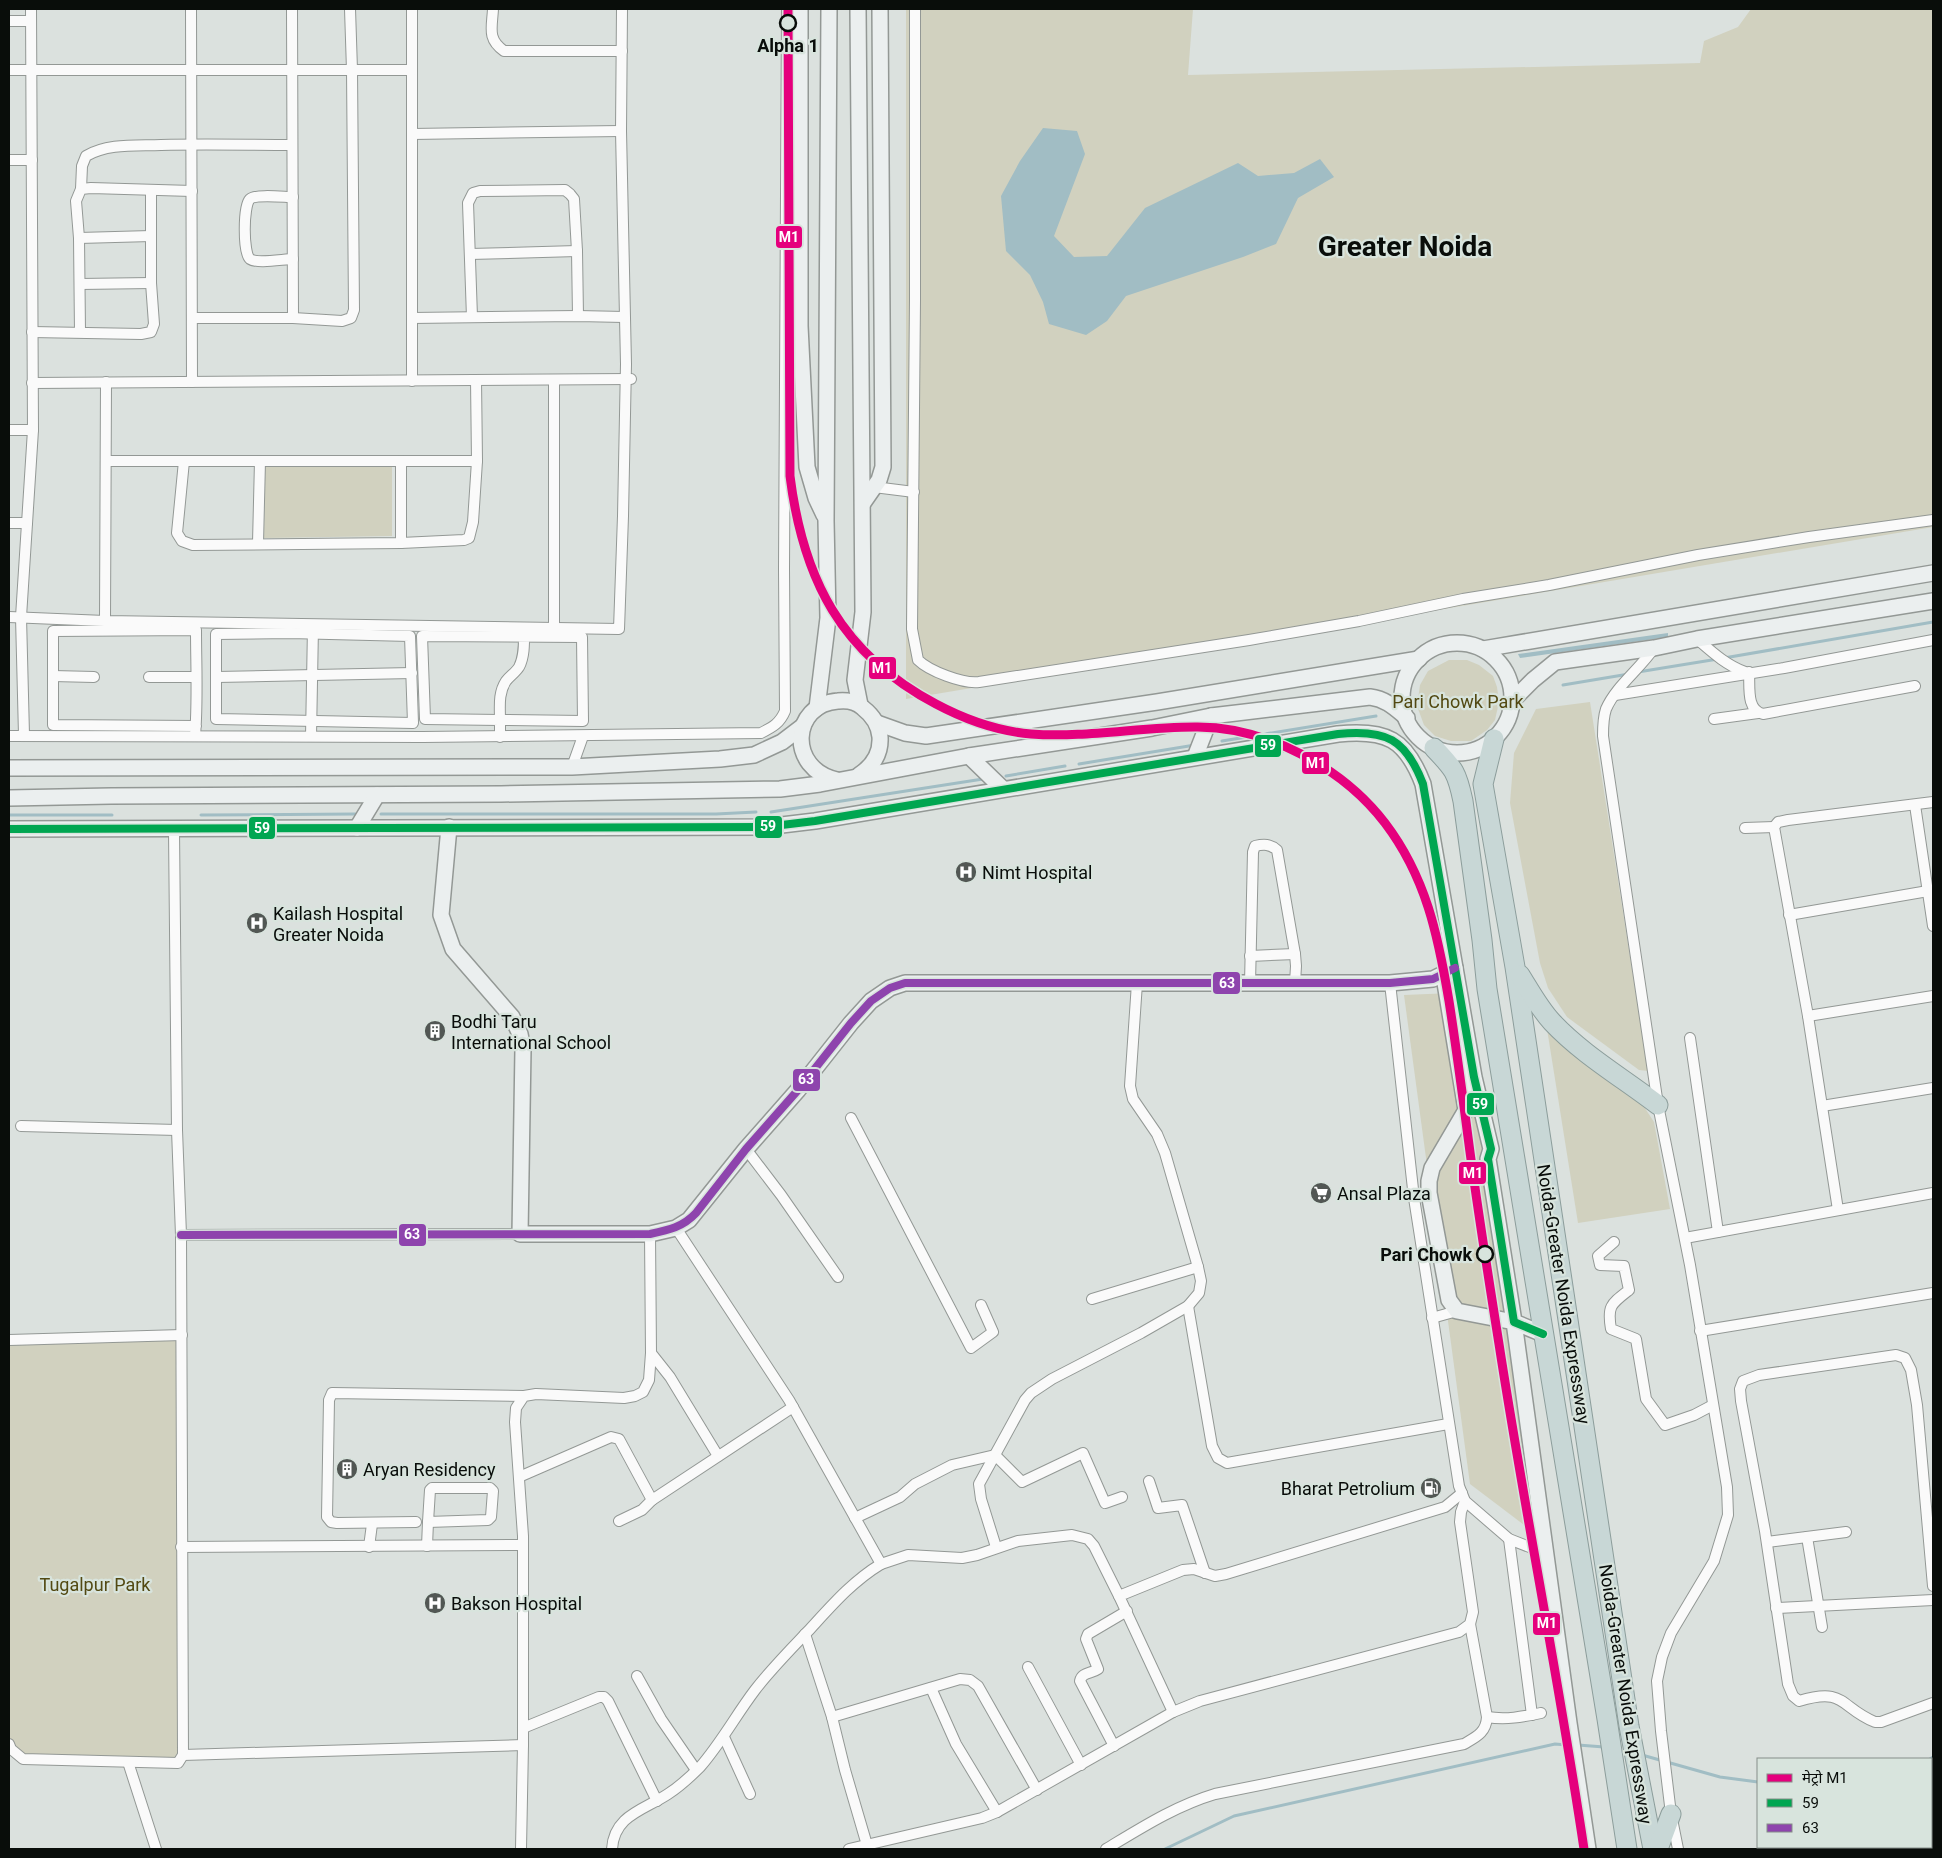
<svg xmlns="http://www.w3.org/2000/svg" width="1942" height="1858" font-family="Roboto,'Noto Sans Devanagari',sans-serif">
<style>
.green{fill:#d1d1bf}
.water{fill:#a1bdc4}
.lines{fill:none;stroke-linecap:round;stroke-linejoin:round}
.stream{stroke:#a1bdc4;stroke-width:3}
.street-casing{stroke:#939895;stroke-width:12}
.secondary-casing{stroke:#939895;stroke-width:18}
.highway-casing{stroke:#8c9d9b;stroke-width:21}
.street{stroke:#fafafa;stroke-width:10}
.secondary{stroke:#ebefef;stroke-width:15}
.highway{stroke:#c8d7d6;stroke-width:19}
.bus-1-casing{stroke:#d8e4dd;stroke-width:11}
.bus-2-casing{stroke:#d8e4dd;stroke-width:11}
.bus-1{stroke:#00a651;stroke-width:8}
.bus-2{stroke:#8e44ad;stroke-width:8}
.metro-1-casing{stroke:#d8e4dd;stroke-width:12}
.metro-1{stroke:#e5007d;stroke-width:9}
.stop-dot{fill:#d8e4dd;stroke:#090d0a;stroke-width:2.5}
.labels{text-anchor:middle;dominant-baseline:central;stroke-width:4.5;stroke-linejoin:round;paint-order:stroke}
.stop-label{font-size:18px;font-weight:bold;fill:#090d0a;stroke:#d8e4dd}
.park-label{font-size:18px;fill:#524912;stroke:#d8e4dd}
.poi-label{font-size:18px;fill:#090d0a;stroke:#d8e4dd;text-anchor:start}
.street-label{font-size:18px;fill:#090d0a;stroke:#d8e4dd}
.town-label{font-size:28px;font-weight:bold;fill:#090d0a;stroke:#d8e4dd}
.line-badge{stroke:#d8e4dd;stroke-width:2}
.badge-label{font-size:14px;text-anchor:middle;font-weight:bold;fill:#fff}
</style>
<rect width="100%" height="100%" fill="#dbe1de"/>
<g class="green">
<polygon points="906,9 1193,9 1188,75 1700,63 1704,41 1738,27 1751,9 1933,9 1933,527 906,699"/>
<polygon points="265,466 392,467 392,536 264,538"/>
<polygon points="1449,660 1467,660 1479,665 1493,676 1497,687 1499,702 1495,720 1487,730 1471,741 1451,741 1435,736 1424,725 1417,706 1420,685 1428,671"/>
<polygon points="1590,702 1648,1071 1639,1070 1567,1017 1548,988 1540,963 1510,803 1514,753 1536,709"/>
<polygon points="1452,993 1462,1006 1536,1534 1470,1484 1404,995"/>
<polygon points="1547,1029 1635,1093 1654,1122 1670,1209 1578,1223"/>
<polygon points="182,1335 181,1760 23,1759 9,1744 9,1340"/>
</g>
<g class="water">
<polygon points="1043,128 1077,131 1085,154 1054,236 1074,257 1107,256 1145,208 1238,163 1258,176 1294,173 1320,159 1334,177 1298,198 1276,244 1243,257 1126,296 1107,321 1086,335 1049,324 1043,302 1030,275 1006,251 1001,196 1020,161"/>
<polygon points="1668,633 1668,637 1520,658 1518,654"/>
</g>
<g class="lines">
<g class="stream">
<polyline points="1724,658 1933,622"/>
<polyline points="1638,672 1718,659"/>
<polyline points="1563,685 1629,674"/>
<polyline points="1222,741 1376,716"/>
<polyline points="1079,764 1195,745"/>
<polyline points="1006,776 1065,766"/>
<polyline points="771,812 983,779"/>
<polyline points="381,814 716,814 756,812"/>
<polyline points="9,815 112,815"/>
<polyline points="201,815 355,814"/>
<polyline points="1578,1745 1604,1747"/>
<polyline points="1642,1755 1720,1777 1758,1782"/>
<polyline points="1930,1759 1933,1757"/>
<polyline points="1165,1849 1234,1816 1555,1744 1567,1745"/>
</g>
<g class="street-casing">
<g id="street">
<polyline points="191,9 192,382"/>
<polyline points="292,9 293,318"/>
<polyline points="412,9 412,381"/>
<path d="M493 9C492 28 487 39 504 51H622"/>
<path d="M915 9V300L912 629 918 660C929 671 963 684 979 682L1249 640 1359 621 1463 599 1549 585 1698 555 1809 537 1933 520"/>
<polyline points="9,21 31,21"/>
<polyline points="9,70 412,70"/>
<polyline points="412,134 621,131"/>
<polyline points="9,160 32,160"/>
<path d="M81 189 82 166 86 156C108 143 136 146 161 145 205 144 249 145 292 145"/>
<path d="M293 197C284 197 256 194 250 199 243 206 243 253 250 259 257 264 284 259 293 259"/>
<polyline points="79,238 151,236"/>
<polyline points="470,254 577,251"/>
<polyline points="80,284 151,283"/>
<polyline points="472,317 468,203 473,193 480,191 565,190 570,194 574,199 577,251 578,316"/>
<polyline points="192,318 293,318 342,321 351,318 354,310 352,70 350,9"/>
<polyline points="412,318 578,316 624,317"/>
<polyline points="32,332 141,334 151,332 154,324 151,283 151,191"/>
<polyline points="80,332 79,238 76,201 81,189 91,188 192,191"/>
<polyline points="32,383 631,379"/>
<polyline points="9,430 33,430"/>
<polyline points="106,461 477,461"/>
<polyline points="184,461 177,533 182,541 193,545 401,543 464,540 469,538 473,522 477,461 476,380"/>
<polyline points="874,487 914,492"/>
<polyline points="9,523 27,523"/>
<polyline points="258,543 260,461"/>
<polyline points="401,543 401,461"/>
<polyline points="9,617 105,621 619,629 623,516 626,364 621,131 622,9"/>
<polyline points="105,621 106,382"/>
<polyline points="554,628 554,380"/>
<polygon points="290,633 410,636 413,723 216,719 216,634"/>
<path d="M1697 639C1712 652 1726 665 1745 672"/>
<path d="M1654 648C1640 669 1616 686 1606 709 1603 718 1603 727 1603 736L1658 1105 1690 1265 1727 1487 1728 1515 1714 1561 1671 1633 1662 1657 1657 1681 1661 1731 1671 1814 1678 1849"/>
<path d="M1749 672C1750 687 1746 710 1763 714L1915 686"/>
<polyline points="53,676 94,677"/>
<polyline points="149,677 196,677"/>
<polyline points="217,677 412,673"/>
<polyline points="1615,695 1784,668 1933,640"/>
<polyline points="1714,719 1758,713"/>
<polyline points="24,735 21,617 33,430 31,9"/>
<path d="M9 736 423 737 761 733C773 727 780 723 785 711L784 569 787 9"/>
<path d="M195 736C198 700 196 665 196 630L53 631V725L196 726"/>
<polyline points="311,736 313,627"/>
<path d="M500 737V720L425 719 422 636 582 637 583 721 500 720C500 707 498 693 506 681 510 676 516 672 519 667 525 656 524 640 524 628"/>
<polyline points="572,767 583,736"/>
<polyline points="1915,805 1933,926"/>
<polyline points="1745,828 1774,827"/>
<polyline points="1789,915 1928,891"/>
<polyline points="1250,956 1295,954"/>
<path d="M1250 983 1253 852 1255 846C1264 844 1270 844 1277 850L1295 954 1296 966 1295 983"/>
<polyline points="1390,983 1414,1198 1459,1486 1465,1501 1509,1539 1547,1554"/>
<polyline points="1808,1016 1933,996"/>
<polyline points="1690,1038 1718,1232"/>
<polyline points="1822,1106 1933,1088"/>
<polyline points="851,1118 971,1348 993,1332 981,1305"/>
<polyline points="21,1126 177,1130"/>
<polyline points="746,1149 781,1195 838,1277"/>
<polyline points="1838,1210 1808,1016 1774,827 1778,822 1788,820 1933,802"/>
<polyline points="676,1228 789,1400 881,1564 908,1555 962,1558 977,1555 1018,1541 1072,1535 1088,1539 1094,1546 1119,1596"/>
<polyline points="181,1235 520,1234"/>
<polyline points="1685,1238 1933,1193"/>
<path d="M1614 1242 1598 1256 1600 1265 1624 1266 1629 1290C1611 1304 1607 1306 1611 1329L1636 1339 1646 1399 1665 1425 1694 1415 1713 1405"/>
<polyline points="1092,1299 1198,1267"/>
<polyline points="1188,1306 1212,1446 1218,1458 1227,1463 1448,1424"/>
<polyline points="1432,1318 1457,1311"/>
<polyline points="1700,1331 1933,1293"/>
<polyline points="9,1340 182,1335"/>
<polyline points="651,1353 670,1377 718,1456"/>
<polyline points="519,1477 611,1437 619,1439 652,1500"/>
<polyline points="1149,1481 1158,1508 1182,1505 1205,1573"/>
<polygon points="432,1488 490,1488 493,1491 491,1517 488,1520 428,1522 430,1490"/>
<polyline points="855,1518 900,1497 915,1484 952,1465 995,1455 1022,1482 1083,1453 1105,1503 1122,1497"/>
<polyline points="619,1521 642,1510 652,1500 793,1407"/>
<polyline points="416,1522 337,1523 331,1522 327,1517 329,1400 332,1393 524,1396"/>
<polyline points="1807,1537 1822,1627"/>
<polyline points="1509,1539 1532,1715"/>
<polyline points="1767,1542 1846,1532"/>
<polyline points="427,1546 428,1522"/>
<polyline points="181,1547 523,1545"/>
<polyline points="369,1547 372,1524"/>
<polyline points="996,1547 981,1499 979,1484 1025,1400 1031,1393 1052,1379 1141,1333 1188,1306 1199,1293 1201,1281 1198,1267 1165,1153 1157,1134 1133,1099 1130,1086 1137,983"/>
<path d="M1933 1586 1917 1405 1911 1370 1905 1358 1896 1355 1759 1375 1743 1381 1740 1389 1741 1401 1765 1531 1788 1684 1793 1696 1799 1701C1846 1687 1839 1707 1875 1722H1881L1933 1703"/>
<polyline points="1776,1608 1933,1600"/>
<polyline points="805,1634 832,1717 845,1770 867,1845"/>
<polyline points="1028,1667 1081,1765"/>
<polyline points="637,1676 661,1719 696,1770"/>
<polyline points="931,1688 956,1744 997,1812"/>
<polyline points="1173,1712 1119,1596 1183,1570 1194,1569 1215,1576 1226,1574 1445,1507 1462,1493"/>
<polyline points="832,1717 960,1679 970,1680 978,1686 1037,1790"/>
<path d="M1487 1717C1506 1720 1522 1717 1541 1713"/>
<polyline points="523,1728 599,1697 604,1697 608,1701 657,1801"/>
<polyline points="724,1737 750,1794"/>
<polyline points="9,1744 11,1749 23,1759 178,1763 183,1755 181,1235 177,1130 174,830"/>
<path d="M1114 1746 1080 1681C1082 1672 1091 1674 1098 1669L1086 1639 1088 1634 1127 1611"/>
<polyline points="183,1755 523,1745"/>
<polyline points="128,1762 156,1849"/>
<polyline points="1931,1845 1933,1845"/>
<polyline points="521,1849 523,1745 523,1536 515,1422 516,1408 524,1396 536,1394 624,1398 635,1396 643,1392 649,1380 651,1353 650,1234"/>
<path d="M612 1849C614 1815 644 1810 668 1794 679 1787 691 1776 700 1767 721 1743 736 1715 755 1690 772 1668 792 1648 811 1628 833 1604 853 1581 881 1564"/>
<polyline points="849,1849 982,1818 997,1812 1173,1712 1200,1701 1459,1632 1470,1624 1473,1612 1460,1522 1461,1512 1465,1501"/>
<path d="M1106 1849C1141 1828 1175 1806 1215 1794L1464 1744C1476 1737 1486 1733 1487 1717L1470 1624"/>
<polyline points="1886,1849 1911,1847"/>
</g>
</g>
<g class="secondary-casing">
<g id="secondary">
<polyline points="800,9 800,326 807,467 816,498 824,515"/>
<polyline points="858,9 863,612 855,680 860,705"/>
<polyline points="863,503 879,480 883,467 880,9"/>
<circle cx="1457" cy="698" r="55"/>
<polyline points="1483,649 1933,573"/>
<polyline points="1512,701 1533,680 1555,662 1654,648 1697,639 1933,601"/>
<polyline points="817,708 828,618 826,521 829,9"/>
<polyline points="877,723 905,733 926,736 1157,702 1419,659"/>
<polyline points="969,756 1003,789"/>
<polyline points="1195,757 1211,716"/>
<polyline points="9,768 572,767 720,759 754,755 782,742 803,726"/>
<path d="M837 780C787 769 791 704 838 701 847 700 857 702 863 708 872 715 879 725 880 737 881 753 873 766 859 775"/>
<path d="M9 798 111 796 501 794 780 789 820 784 969 756 1152 728 1211 716 1370 697C1386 699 1395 708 1407 718"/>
<polyline points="449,827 441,915 453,949 512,1017 520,1034 523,1049 520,1234 650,1234 676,1228 689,1220 746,1149 798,1090 851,1023 871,1001 890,988 905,983 1390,983 1433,979 1455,968"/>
<polyline points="357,828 377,795"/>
<path d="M9 829 765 827 815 821 1338 734C1386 729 1406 739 1423 784L1474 1077 1491 1149 1488 1159 1514 1322 1543 1334"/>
<polyline points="1445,983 1466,1110 1432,1168 1429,1181 1429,1193 1449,1300 1457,1311 1514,1322 1569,1723 1588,1849"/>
</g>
</g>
<g class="highway-casing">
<g id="highway">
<polyline points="1494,739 1483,784 1515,967 1629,1726 1653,1849"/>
<path d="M1434 748C1454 769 1457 772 1463 801L1482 940 1487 989 1607 1719 1627 1849"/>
<path d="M1520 975C1530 991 1539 1008 1552 1022 1583 1055 1623 1078 1658 1105"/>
<polyline points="1658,1849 1671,1814"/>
</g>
</g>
<use href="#street" class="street"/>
<use href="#secondary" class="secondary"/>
<use href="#highway" class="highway"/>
<g class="bus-1-casing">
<path id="bus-1" d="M9 829 765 827 815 821 1338 734C1386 729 1406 739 1423 784L1474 1077 1491 1149 1488 1159 1514 1322 1543 1334"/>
</g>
<g class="bus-2-casing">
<path id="bus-2" d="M181 1235 650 1234C669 1230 683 1227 696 1213L746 1149 798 1090 851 1023 871 1001 890 988 905 983H1390L1433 979 1455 968"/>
</g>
<use href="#bus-1" class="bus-1"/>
<use href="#bus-2" class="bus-2"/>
<g class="metro-1-casing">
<path id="metro-1" d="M788 9 790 476C803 579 841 654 936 704 966 720 997 731 1031 734 1085 738 1140 727 1195 727 1265 726 1342 767 1385 823 1426 877 1438 935 1449 1001 1456 1046 1462 1091 1468 1137 1477 1206 1488 1275 1499 1344 1525 1513 1559 1680 1584 1849"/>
</g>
<use href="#metro-1" class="metro-1"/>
</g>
<defs>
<g id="hospital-disc" transform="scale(1.125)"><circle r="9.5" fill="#525754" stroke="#d8e4dd"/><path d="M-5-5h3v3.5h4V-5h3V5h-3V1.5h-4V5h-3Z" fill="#fff"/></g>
<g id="building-disc" transform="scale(1.125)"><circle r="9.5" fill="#525754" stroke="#d8e4dd"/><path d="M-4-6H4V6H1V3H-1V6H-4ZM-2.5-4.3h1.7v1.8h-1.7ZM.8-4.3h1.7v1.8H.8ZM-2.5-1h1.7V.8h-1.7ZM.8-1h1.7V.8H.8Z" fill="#fff"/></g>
<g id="supermarket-disc" transform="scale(1.125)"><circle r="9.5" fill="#525754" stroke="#d8e4dd"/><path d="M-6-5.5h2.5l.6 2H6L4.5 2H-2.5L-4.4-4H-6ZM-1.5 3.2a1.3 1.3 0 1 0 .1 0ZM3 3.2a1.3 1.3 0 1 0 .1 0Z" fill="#fff"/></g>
<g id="fuel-disc" transform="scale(1.125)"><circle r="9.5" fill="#525754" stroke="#d8e4dd"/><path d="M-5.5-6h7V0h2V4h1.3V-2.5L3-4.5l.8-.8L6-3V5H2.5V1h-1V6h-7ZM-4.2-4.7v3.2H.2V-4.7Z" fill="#fff"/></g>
</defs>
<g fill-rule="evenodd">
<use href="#hospital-disc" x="966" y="872"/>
<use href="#hospital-disc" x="257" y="923"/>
<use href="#building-disc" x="435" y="1031"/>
<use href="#supermarket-disc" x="1321" y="1193"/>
<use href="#building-disc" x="347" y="1469"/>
<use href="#fuel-disc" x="1431" y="1488"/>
<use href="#hospital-disc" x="435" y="1603"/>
</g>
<g class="stop-dot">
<circle cx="788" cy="23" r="8"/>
<circle cx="1485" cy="1254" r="8"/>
</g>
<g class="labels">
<g class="stop-label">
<text x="788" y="45">Alpha 1</text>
<text x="1472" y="1254" text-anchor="end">Pari Chowk</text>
</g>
<g class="park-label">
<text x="1458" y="701">Pari Chowk Park</text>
<text x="95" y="1584">Tugalpur Park</text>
</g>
<g class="poi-label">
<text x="982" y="872">Nimt Hospital</text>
<text x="273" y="913">Kailash Hospital<tspan x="273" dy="21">Greater Noida</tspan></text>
<text x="451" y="1021">Bodhi Taru<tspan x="451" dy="21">International School</tspan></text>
<text x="1337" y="1193">Ansal Plaza</text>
<text x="363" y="1469">Aryan Residency</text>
<text x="1415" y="1488" text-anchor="end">Bharat Petrolium</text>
<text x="451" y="1603">Bakson Hospital</text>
</g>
<g class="street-label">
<text transform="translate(1564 1294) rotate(81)">Noida-Greater Noida Expressway</text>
<text transform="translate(1626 1694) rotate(81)">Noida-Greater Noida Expressway</text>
</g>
<g class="town-label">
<text x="1405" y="246">Greater Noida</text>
</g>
</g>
<g class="line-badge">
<rect x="775" y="225" width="28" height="24" rx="5" fill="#e5007d"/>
<rect x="868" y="656" width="29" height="24" rx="5" fill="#e5007d"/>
<rect x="1254" y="734" width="28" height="24" rx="5" fill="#00a651"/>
<rect x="1301" y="751" width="29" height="24" rx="5" fill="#e5007d"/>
<rect x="754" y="815" width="29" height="24" rx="5" fill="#00a651"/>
<rect x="248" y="816" width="28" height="24" rx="5" fill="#00a651"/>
<rect x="1212" y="971" width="29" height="24" rx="5" fill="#8e44ad"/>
<rect x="792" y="1068" width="29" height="24" rx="5" fill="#8e44ad"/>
<rect x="1466" y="1092" width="29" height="24" rx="5" fill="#00a651"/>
<rect x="1458" y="1161" width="29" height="24" rx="5" fill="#e5007d"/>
<rect x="398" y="1223" width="29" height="24" rx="5" fill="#8e44ad"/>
<rect x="1532" y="1612" width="29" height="24" rx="5" fill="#e5007d"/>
</g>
<g class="badge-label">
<text x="789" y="242">M1</text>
<text x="882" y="673">M1</text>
<text x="1268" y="750">59</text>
<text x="1316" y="768">M1</text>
<text x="768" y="831">59</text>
<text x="262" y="833">59</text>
<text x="1227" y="988">63</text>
<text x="806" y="1084">63</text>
<text x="1480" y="1109">59</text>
<text x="1473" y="1178">M1</text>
<text x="412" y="1239">63</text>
<text x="1547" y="1628">M1</text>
</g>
<rect width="1942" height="1858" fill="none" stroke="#090d0a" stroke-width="20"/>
<rect x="1757" y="1758" width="175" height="90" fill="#d8e4dd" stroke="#858e89"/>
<rect x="1767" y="1774" width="25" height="8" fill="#e5007d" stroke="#858e89"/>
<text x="1802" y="1783" font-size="15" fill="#090d0a">मेट्रो M1</text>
<rect x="1767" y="1799" width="25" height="8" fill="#00a651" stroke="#858e89"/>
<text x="1802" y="1808" font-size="15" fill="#090d0a">59</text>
<rect x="1767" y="1824" width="25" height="8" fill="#8e44ad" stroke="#858e89"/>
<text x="1802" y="1833" font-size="15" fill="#090d0a">63</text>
</svg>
